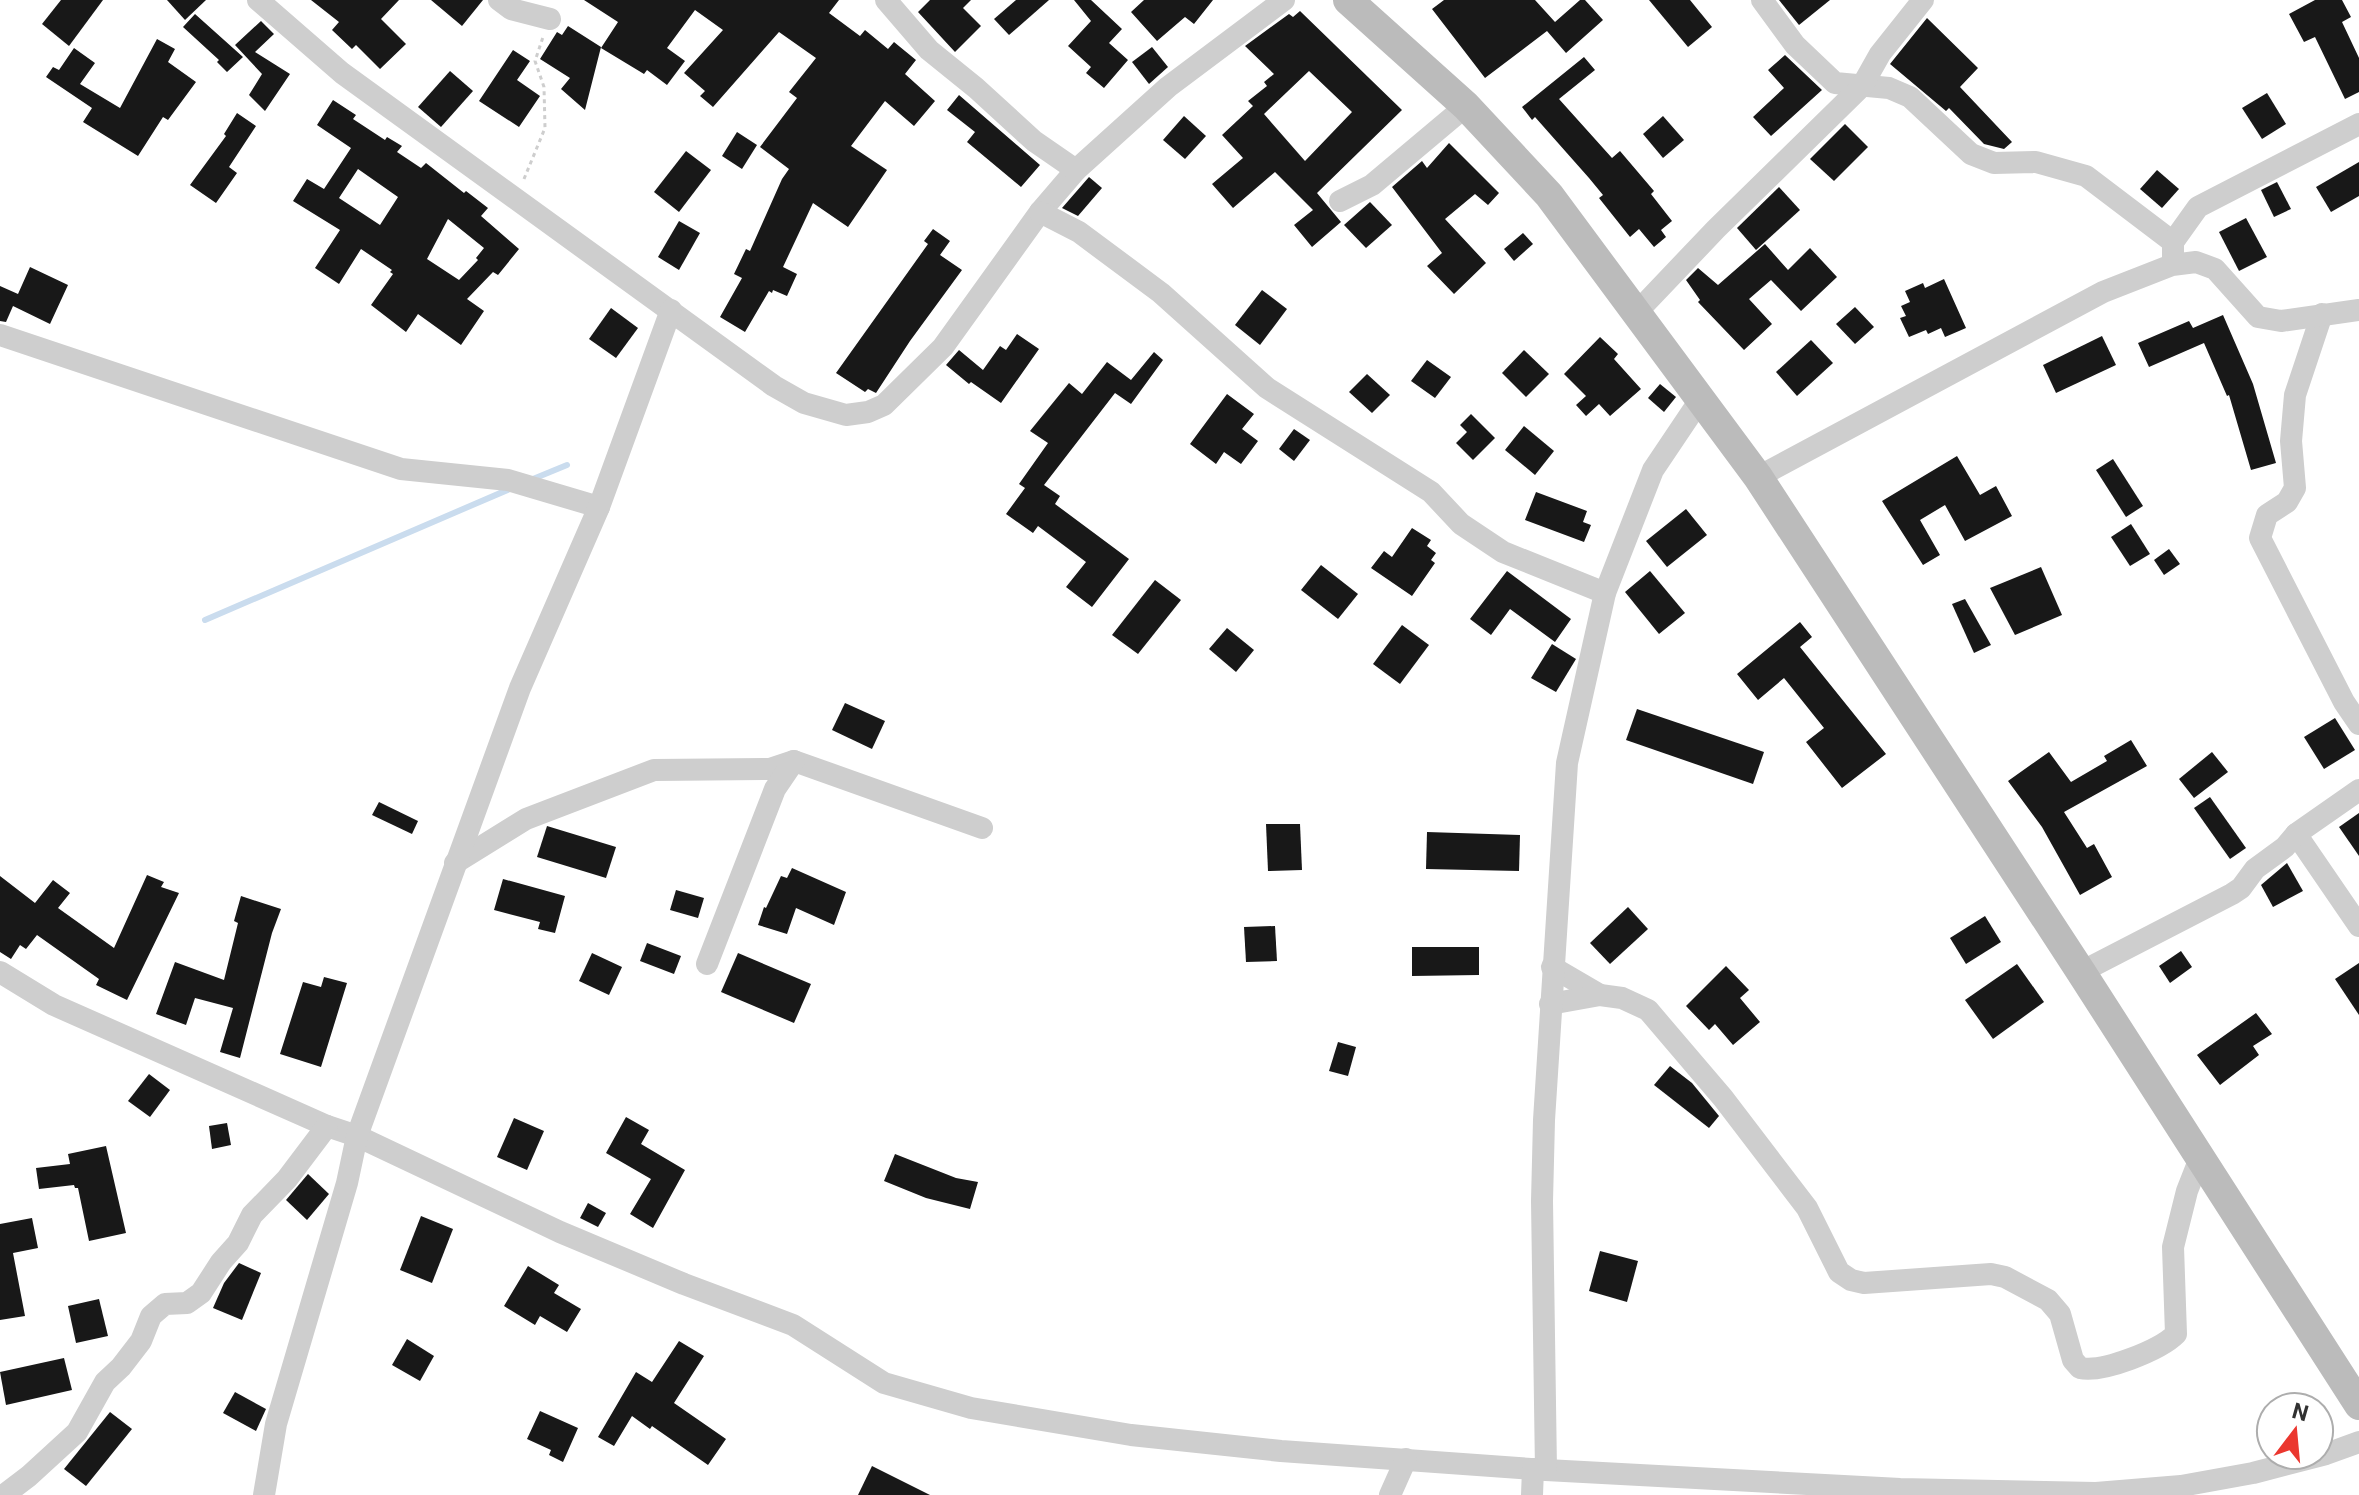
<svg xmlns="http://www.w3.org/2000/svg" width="2359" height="1495" font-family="Roboto,sans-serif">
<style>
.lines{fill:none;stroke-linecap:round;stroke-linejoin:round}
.stream{stroke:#cadcee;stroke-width:6}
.building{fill:#181818;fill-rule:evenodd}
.path{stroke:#cecece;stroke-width:3;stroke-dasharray:4 4;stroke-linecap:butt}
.street{stroke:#cecece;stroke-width:22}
.secondary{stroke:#bbb;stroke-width:30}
</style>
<rect width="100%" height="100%" fill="#fff"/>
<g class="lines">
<g class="stream">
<polyline points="533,479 567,465"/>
<polyline points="205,620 512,488"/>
</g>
</g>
<g class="building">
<polygon points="61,0 103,0 69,46 42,24"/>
<polygon points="167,0 206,0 185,20"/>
<polygon points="311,0 399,0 381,19 406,44 380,69 356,45 352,49 332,30 339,22"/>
<polygon points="431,0 483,0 462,26"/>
<polygon points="584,0 839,0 829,13 860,36 865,30 888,49 894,42 916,60 905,74 935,101 914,126 885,101 851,146 887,170 848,227 813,203 783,267 797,274 787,296 773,290 772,293 769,291 745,332 720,317 742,278 734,274 746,249 750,251 782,179 789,169 760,147 797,98 789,92 816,58 779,32 713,107 700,96 705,91 684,73 723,30 695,10 667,48 685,61 667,85 647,70 644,74 601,48 618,22"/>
<polygon points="930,0 971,0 963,8 981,26 955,52 918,12"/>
<polygon points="1016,0 1049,0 1009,35 994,19"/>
<polygon points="1074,0 1091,0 1122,29 1109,43 1128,60 1104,88 1086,73 1091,67 1068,46 1091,21"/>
<polygon points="1144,0 1213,0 1194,24 1185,17 1157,41 1131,12"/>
<polygon points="1444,0 1535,0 1555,22 1580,0 1585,0 1603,20 1566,53 1547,31 1485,78 1432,9"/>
<polygon points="1649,0 1690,0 1712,27 1688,47"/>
<polygon points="1779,0 1830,0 1799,25"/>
<polygon points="2315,0 2342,0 2351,17 2342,22 2359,58 2359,92 2345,99 2315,37 2304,42 2289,14"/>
<path d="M1300 11 1402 110 1317 193 1341 222 1312 247 1294 225 1313 210 1275 172 1233 208 1212 184 1243 158 1222 135 1253 106 1248 101 1267 86 1264 82 1274 74 1245 46 1289 14 1293 17ZM1309 71 1352 112 1305 161 1264 114Z"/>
<polygon points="195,14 243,57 227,72 217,62 219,60 183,27"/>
<polygon points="1927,18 1978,68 1960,87 2012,142 2004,149 1984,144 1949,108 1946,111 1890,64"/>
<polygon points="261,21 274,34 255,52 290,74 265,111 249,95 262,74 235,45"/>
<polygon points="568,26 601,47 585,110 561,89 570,78 540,59 557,32 562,35"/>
<polygon points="157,39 175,49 168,62 196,82 168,120 163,117 138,156 83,122 92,108 46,77 53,67 59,70 74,48 95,63 80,84 120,108"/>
<polygon points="1152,47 1168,67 1149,84 1132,62"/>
<polygon points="513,50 530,61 517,80 540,96 519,127 479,101"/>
<polygon points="1785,55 1822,90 1771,136 1753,117 1784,88 1768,70"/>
<polygon points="1584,57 1595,70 1559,99 1612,158 1620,151 1654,191 1651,194 1672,221 1661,230 1666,237 1654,247 1639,229 1630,237 1599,198 1603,195 1589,178 1535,117 1532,120 1522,107"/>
<polygon points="450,71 473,91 441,127 418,107"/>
<polygon points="2267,93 2286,124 2262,139 2242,108"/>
<polygon points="959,95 1040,165 1021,187 967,142 975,132 947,110"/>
<path d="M333 100 356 115 353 119 385 140 387 137 402 146 397 152 421 168 426 163 464 193 466 191 488 208 481 216 519 249 498 275 493 272 467 299 484 311 461 345 418 314 406 332 371 305 393 274 390 272 392 270 361 249 339 284 315 268 340 230 293 201 307 179 324 189 351 148 317 125ZM358 169 398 197 380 225 339 198ZM448 219 484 248 476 258 478 260 459 280 427 259Z"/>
<polygon points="237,113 256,126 229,167 237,173 216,203 190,185 226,136 224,134"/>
<polygon points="1184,116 1206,136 1185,159 1163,140"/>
<polygon points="1663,116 1684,140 1663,158 1643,134"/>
<polygon points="1845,124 1868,147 1834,181 1810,159"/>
<polygon points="737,132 757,145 742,169 722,156"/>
<polygon points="1449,143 1499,193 1488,205 1475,194 1445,219 1486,263 1454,294 1427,266 1442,253 1392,187 1422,161 1427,168"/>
<polygon points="686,151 711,170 679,212 654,192"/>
<polygon points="2359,162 2359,196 2331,212 2316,187"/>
<polygon points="2157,170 2179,189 2162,208 2140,189"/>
<polygon points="1089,177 1102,188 1078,216 1062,208"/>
<polygon points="2277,182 2291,209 2274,217 2261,190"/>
<polygon points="1779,187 1800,210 1756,250 1737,228"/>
<polygon points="1370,202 1392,225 1366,248 1344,225"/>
<polygon points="2246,218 2267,257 2239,271 2219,232"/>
<polygon points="679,221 700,233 679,270 658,257"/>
<polygon points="933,229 950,241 940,255 962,270 910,341 876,393 868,389 865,392 836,373 928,244 924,241"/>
<polygon points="1523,233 1533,244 1514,261 1504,249"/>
<polygon points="1765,244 1788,270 1810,248 1837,277 1801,311 1771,280 1749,299 1772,324 1744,350 1698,302 1700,300 1686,280 1698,268 1718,285"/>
<polygon points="30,267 68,285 50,324 13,306 6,322 0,321 0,286 18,294"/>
<polygon points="1944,279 1966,328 1945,337 1941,328 1928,334 1926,330 1909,337 1900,318 1906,316 1901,306 1910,302 1905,291 1923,283 1925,288"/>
<polygon points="1262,290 1287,309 1260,345 1235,325"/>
<polygon points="1855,307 1874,327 1855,344 1836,324"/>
<polygon points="611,308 638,328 616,358 589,339"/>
<polygon points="2223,315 2253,384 2276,463 2251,470 2229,395 2227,396 2204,343 2149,367 2138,343 2189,321 2193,328"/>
<polygon points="1017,334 1039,349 1001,403 971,382 969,384 946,365 959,350 983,370 1000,346 1006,350"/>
<polygon points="2102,336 2116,365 2056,393 2043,365"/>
<polygon points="1600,337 1618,354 1614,359 1641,389 1610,416 1599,404 1586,416 1576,405 1586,396 1564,374"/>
<polygon points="1811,340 1833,363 1797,396 1776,372"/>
<polygon points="1524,350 1549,374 1526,397 1502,373"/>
<polygon points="1154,352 1163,360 1131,404 1115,393 1044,485 1060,496 1055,504 1129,559 1092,607 1066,587 1086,562 1038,526 1033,533 1006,514 1025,488 1019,484 1048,443 1030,431 1069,383 1082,394 1107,362 1131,380"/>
<polygon points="1427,360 1451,377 1435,398 1411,381"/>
<polygon points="1367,374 1390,395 1372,413 1349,392"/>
<polygon points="1660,384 1676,397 1664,412 1648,398"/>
<polygon points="1227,394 1254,414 1242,429 1258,441 1241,464 1224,452 1216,464 1190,444"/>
<polygon points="1471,414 1495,438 1473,460 1456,443 1467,432 1460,425"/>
<polygon points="1524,426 1554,451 1535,475 1505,450"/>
<polygon points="1294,429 1310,440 1294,461 1279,449"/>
<polygon points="1957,456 1980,495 1996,486 2012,516 1965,541 1945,505 1920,520 1940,555 1923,565 1882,501"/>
<polygon points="2113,459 2143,506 2126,517 2096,470"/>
<polygon points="1536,492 1587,511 1583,522 1591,525 1584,542 1525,520"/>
<polygon points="1686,509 1707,535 1667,567 1646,541"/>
<polygon points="2131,524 2150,554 2130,566 2111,537"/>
<polygon points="1412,528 1431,540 1427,546 1436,553 1431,560 1435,563 1412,596 1371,568 1384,551 1392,557"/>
<polygon points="2169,549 2180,564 2164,575 2154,560"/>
<polygon points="1321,565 1358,594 1338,619 1301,590"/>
<polygon points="2041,567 2062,615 2015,635 1990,588"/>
<polygon points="1507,571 1571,619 1555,642 1510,609 1491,635 1470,619"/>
<polygon points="1650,571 1685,613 1659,634 1625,592"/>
<polygon points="1155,580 1181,600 1138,654 1112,635"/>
<polygon points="1965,599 1991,645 1974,653 1952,604"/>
<polygon points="1800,622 1812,637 1800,647 1886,754 1842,788 1806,742 1824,728 1784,678 1758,700 1737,674"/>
<polygon points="1402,625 1429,645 1400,684 1373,664"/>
<polygon points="1227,628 1254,650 1236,672 1209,649"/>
<polygon points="1552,644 1576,659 1556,692 1531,678"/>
<polygon points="845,703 885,721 872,749 832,730"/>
<polygon points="1637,709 1764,752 1753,784 1626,740"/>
<polygon points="2335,718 2355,750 2324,769 2304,737"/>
<polygon points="2131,740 2147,766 2064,812 2087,848 2094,844 2112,877 2080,895 2042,827 2008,781 2049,752 2071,782 2107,761 2104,756"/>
<polygon points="2212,752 2228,772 2194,798 2179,779"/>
<polygon points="2210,797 2246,848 2230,859 2194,808"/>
<polygon points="379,802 418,821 412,834 372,815"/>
<polygon points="2359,813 2359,856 2339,827"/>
<polygon points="1266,824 1300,824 1302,870 1268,871"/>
<polygon points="547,826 616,847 606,878 537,857"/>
<polygon points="1427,832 1520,835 1519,871 1426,869"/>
<polygon points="2287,863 2303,891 2273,907 2261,885"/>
<polygon points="792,868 846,892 834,925 796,908 787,934 758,925 764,907 766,908 781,876 787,878"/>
<polygon points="147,875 164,882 161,887 179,893 127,1000 96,985 99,979 37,935 26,949 20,945 11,959 0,952 0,876 35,903 53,880 70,893 58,908 114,948"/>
<polygon points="503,879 565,896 555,933 538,929 540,922 494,910"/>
<polygon points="676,890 704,898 698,918 670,910"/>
<polygon points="241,896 281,909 272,933 240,1058 220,1052 233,1008 195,998 186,1025 156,1014 175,962 224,980 238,923 234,921"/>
<polygon points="1628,907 1648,929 1610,964 1590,943"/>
<polygon points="1985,916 2001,942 1966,964 1950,938"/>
<polygon points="1275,926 1277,961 1246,962 1244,927"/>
<polygon points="647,943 681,956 674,974 640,961"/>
<polygon points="1412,947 1479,947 1479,975 1412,976"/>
<polygon points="2181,951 2192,967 2170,983 2159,966"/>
<polygon points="592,953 622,967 609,995 579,981"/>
<polygon points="738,953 811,984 794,1023 721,992"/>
<polygon points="2359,963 2359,1015 2335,979"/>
<polygon points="2017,964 2044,1002 1993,1039 1965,1000"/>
<polygon points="1726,966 1749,990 1740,998 1760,1022 1733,1045 1715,1024 1709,1030 1686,1006"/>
<polygon points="324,977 347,983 321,1067 280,1054 303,982 321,987"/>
<polygon points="2256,1013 2272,1034 2253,1046 2259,1055 2220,1085 2197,1055"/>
<polygon points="1338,1042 1356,1047 1348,1076 1329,1071"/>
<polygon points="1670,1066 1692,1083 1719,1116 1709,1128 1654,1085"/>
<polygon points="149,1074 170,1090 150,1117 128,1101"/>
<polygon points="626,1117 649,1130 641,1144 685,1170 653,1228 630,1214 651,1179 606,1153"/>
<polygon points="514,1118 544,1131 527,1170 497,1157"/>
<polygon points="227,1123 231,1145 212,1149 209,1126"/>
<polygon points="106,1146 126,1233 89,1241 78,1188 75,1188 74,1185 39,1189 36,1168 70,1164 68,1154"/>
<polygon points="895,1154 956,1178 978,1182 970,1209 926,1198 884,1181"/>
<polygon points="308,1174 329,1194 307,1220 286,1200"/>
<polygon points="588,1203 606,1213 598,1227 580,1218"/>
<polygon points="421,1216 453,1229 432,1283 400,1270"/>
<polygon points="32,1218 38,1248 13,1253 25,1316 0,1320 0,1224"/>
<polygon points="1600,1251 1638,1261 1627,1302 1589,1291"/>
<polygon points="239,1263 261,1273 242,1320 213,1308 224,1283"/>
<polygon points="528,1266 559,1285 554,1293 581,1309 567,1332 540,1316 535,1325 504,1306"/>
<polygon points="99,1299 108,1336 76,1343 68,1306"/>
<polygon points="407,1339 434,1356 420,1381 392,1365"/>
<polygon points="679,1341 704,1356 674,1403 726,1439 708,1465 652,1426 650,1429 632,1416 614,1446 598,1437 636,1372 652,1382"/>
<polygon points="64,1358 72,1390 6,1405 0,1372"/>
<polygon points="235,1392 266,1409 256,1431 223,1413"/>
<polygon points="540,1411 578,1428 563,1462 549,1455 551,1450 527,1439"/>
<polygon points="110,1412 132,1429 86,1486 64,1469"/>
<polygon points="872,1466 930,1495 858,1495"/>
</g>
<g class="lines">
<polyline class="path" points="524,179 545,128 544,87 535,61 543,37"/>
<g class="street">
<polyline points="258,0 342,73 774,386 804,403 846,415 868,412 884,405 943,347 1040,212 1076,170 1168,87 1284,0"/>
<polyline points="499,0 511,9 550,19"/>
<polyline points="886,0 929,50 976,88 1034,141 1076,170"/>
<polyline points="1762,0 1795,45 1835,83 1889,88 1910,97 1971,154 1994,163 2036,162 2086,176 2173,242"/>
<polyline points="1340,201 1372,185 1466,106"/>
<polyline points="1040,212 1079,232 1161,293 1267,388 1431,492 1461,524 1503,552 1605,593"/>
<polyline points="2173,257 2173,242 2198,207 2359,124"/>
<polyline points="1637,312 1716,229 1862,86 1880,54 1923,0"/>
<polyline points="2322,314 2295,395 2291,441 2295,488 2287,502 2267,515 2260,538 2344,702 2359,724"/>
<polyline points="0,335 401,469 508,480 599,507"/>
<polyline points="1758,477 2103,292 2172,265 2196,262 2215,269 2258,317 2281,321 2359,310"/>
<polyline points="2296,834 2359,926"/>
<polyline points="455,863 526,819 654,770 770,769 794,761 982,828"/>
<polyline points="707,964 775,789 794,761"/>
<polyline points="1552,967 1600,995"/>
<polyline points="0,972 54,1005 327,1126 357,1136 560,1232 684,1284 793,1325 884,1383 971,1408 1131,1435 1281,1451 1546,1470 1900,1489 2096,1493 2181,1486 2253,1473 2326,1454 2359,1442"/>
<polyline points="2081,972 2232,894 2241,888 2255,869 2285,847 2296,834 2359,790"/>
<path d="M1550 1004 1600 995 1622 998 1648 1010 1723 1098 1807 1208 1839 1272 1851 1280 1864 1283 1991 1274 2005 1277 2048 1300 2060 1314 2073 1360 2080 1368C2103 1373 2160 1350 2176 1334L2173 1247 2187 1191 2200 1158"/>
<polyline points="1546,1470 1542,1201 1544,1120 1567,763 1605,593 1653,470 1700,400"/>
<polyline points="4,1495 29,1476 77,1432 105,1382 121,1367 141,1341 151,1316 165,1304 187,1303 201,1293 221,1262 238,1243 252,1215 287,1179 327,1126"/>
<polyline points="264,1495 276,1424 347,1183 357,1136 520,688 599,507 671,310"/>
<polyline points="1390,1495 1406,1459"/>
<polyline points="1532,1495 1533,1469"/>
</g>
<polyline class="secondary" points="1348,0 1466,106 1549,195 1758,477 2081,972 2359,1405"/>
</g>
<g transform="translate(2295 1431) rotate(16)"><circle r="38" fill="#ffffff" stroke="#adadad" stroke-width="2"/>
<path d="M0-6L14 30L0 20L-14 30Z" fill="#eb372f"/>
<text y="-12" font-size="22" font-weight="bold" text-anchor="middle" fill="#313131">N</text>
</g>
</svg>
